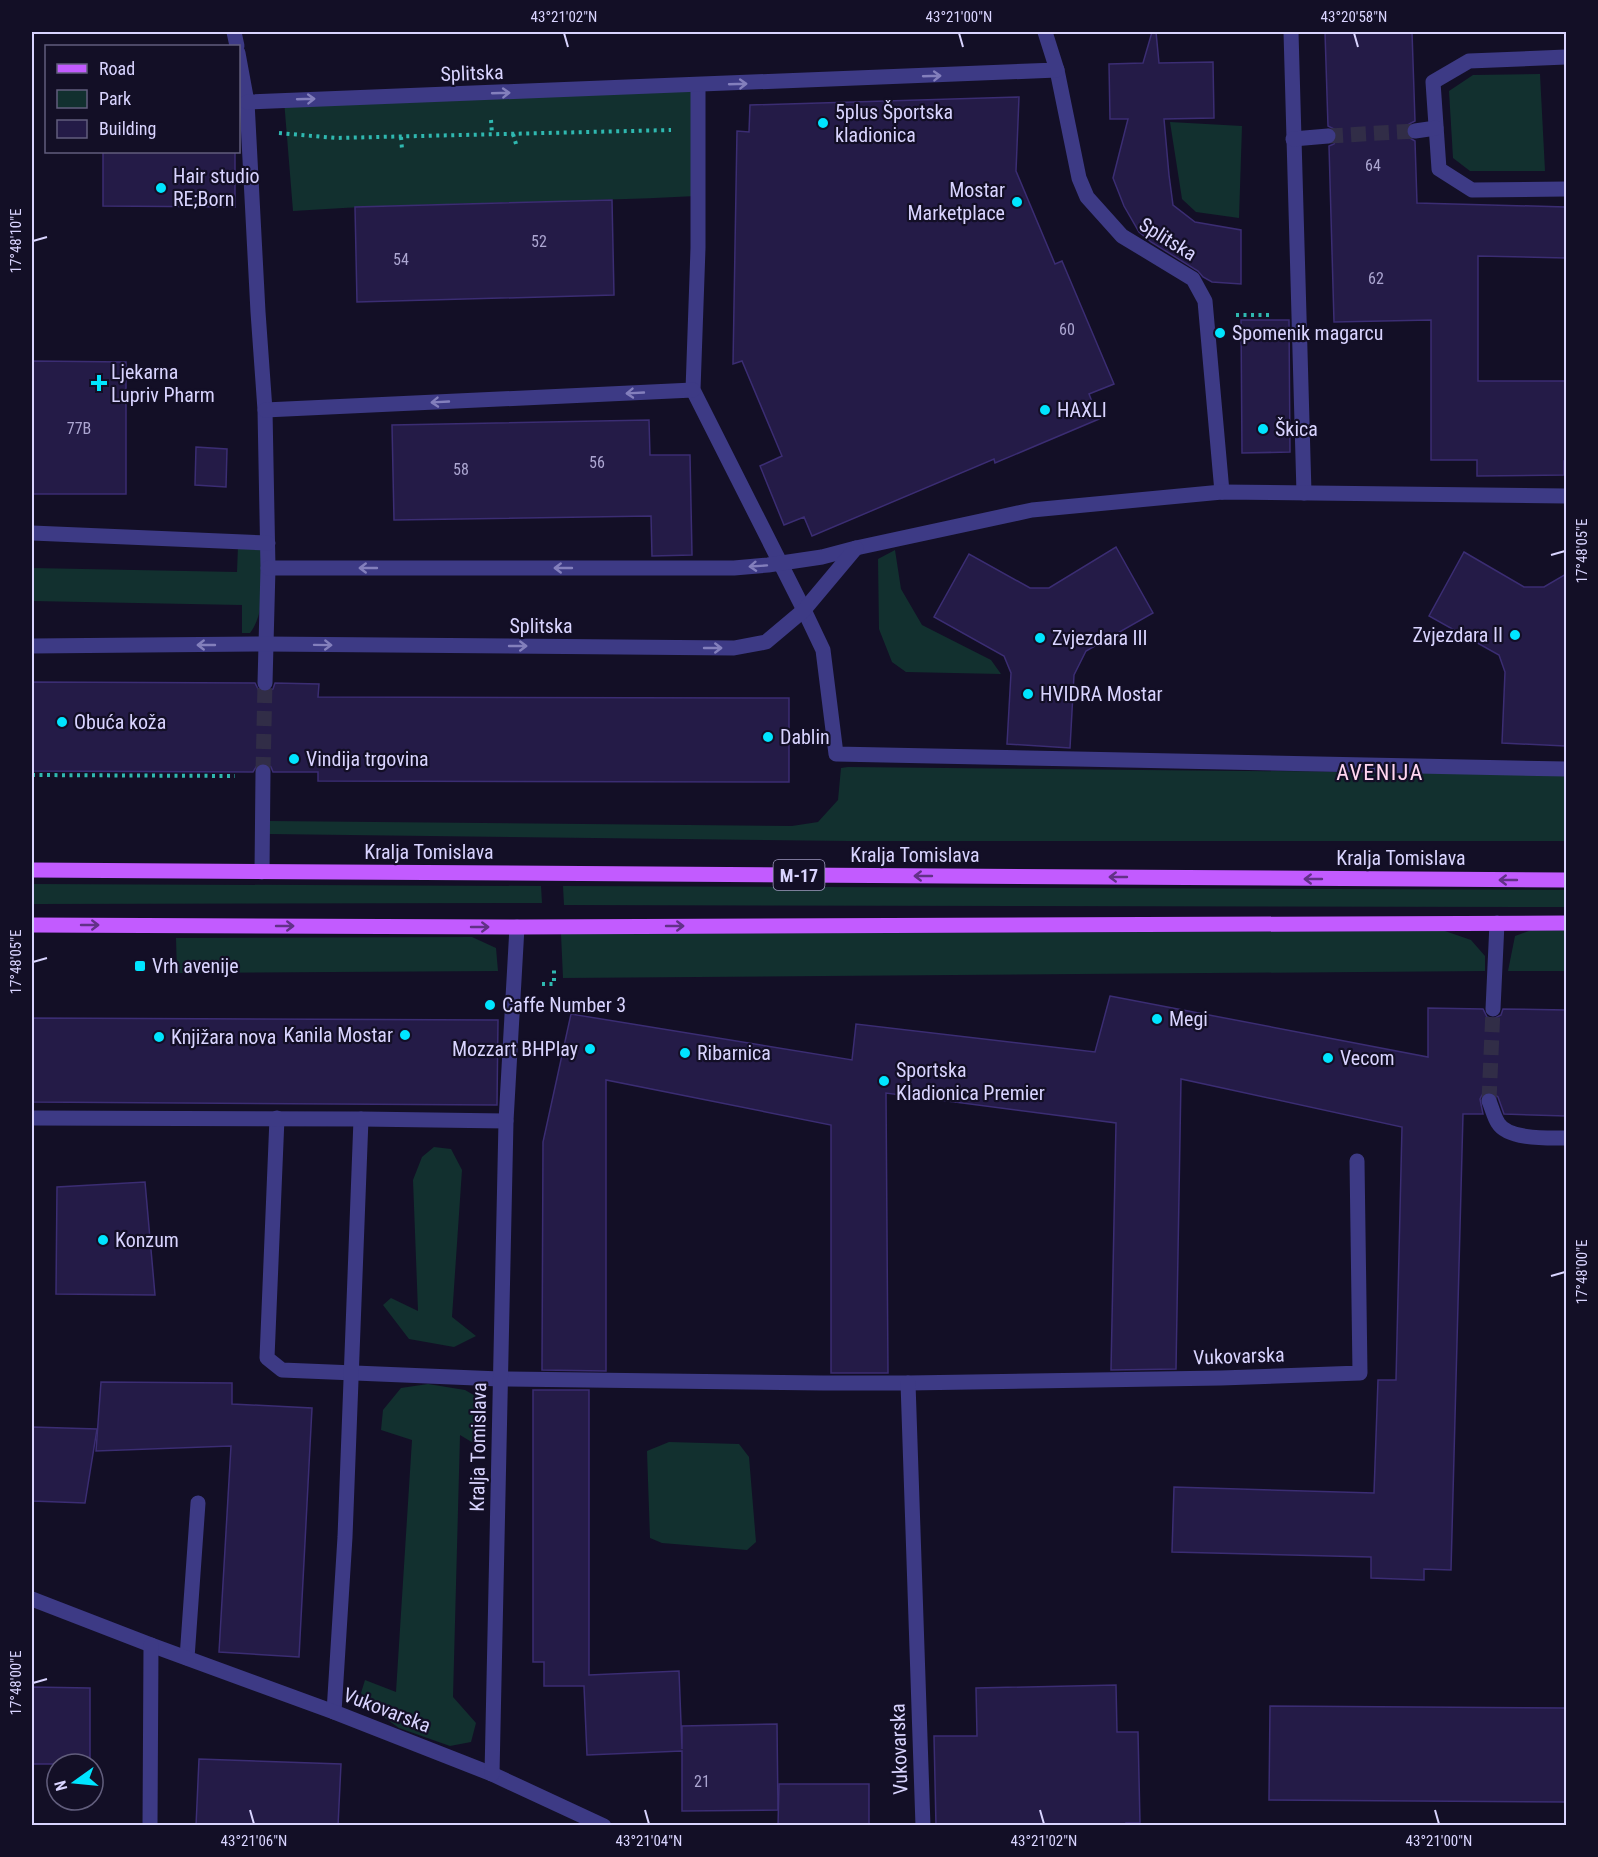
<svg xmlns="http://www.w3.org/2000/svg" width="1598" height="1857" font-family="'Roboto Condensed',sans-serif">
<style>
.green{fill:#12302f}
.building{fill:#241b47;stroke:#3b2d73;stroke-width:1.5}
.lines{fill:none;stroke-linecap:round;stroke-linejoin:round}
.street-tunnel{stroke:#312d47;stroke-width:15;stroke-dasharray:15 8;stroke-linecap:butt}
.path{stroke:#2fb8b0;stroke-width:4;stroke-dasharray:3 4.5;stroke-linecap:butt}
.lane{stroke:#3d3a85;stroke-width:15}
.street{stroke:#3d3a85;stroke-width:15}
.primary{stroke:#c25bff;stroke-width:15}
.oneway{stroke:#837fbc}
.oneway2{stroke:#623188}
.ticks{fill:none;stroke:#d9d4ff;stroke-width:2}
.poi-dot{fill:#00e5ff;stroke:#130f26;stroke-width:2}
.labels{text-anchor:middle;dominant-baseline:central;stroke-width:4.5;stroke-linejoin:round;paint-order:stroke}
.number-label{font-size:16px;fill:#aca6d1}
.shield{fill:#130f26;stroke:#9e99be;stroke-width:1.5}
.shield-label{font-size:18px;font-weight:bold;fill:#d9d4ff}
.street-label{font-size:20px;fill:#d9d4ff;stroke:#130f26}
.poi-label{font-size:20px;fill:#d9d4ff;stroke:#130f26;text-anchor:start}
.quarter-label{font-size:22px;letter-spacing:1.5px;fill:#ffd6f0;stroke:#130f26}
.neatline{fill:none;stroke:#d9d4ff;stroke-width:2}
.ticks-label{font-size:15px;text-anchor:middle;fill:#d9d4ff}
</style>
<rect width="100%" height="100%" fill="#130f26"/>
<g class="green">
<polygon points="1540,74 1545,171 1470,171 1453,158 1449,91 1473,75"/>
<path d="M698 86 696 196C562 203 427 202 293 211L284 100Z"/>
<polygon points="1170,122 1242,126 1239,218 1196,212 1182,199"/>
<path d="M238 546 262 550C261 577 267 610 250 633H242V605L32 601V568L237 572Z"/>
<polygon points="895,550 901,589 922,625 991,660 1001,674 906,672 892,662 879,629 878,559"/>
<polygon points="848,767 1566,774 1566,841 849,841 269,834 269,821 792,826 818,822 838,800 841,768"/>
<polygon points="32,884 541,886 542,903 32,904"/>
<polygon points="563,886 1566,890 1566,907 564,905"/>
<polygon points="1534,929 1566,929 1566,971 1508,971 1515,936"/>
<polygon points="1445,931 1471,940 1485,956 1485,971 563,978 561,934"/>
<polygon points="472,937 496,948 498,971 177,973 176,938"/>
<polygon points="434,1147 451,1149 462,1170 452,1317 476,1336 454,1347 409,1339 383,1305 391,1298 418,1311 413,1180 422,1157"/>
<polygon points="428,1384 465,1390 486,1402 485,1450 460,1435 453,1697 476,1723 471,1742 450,1746 399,1728 372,1709 361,1693 365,1680 396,1692 412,1440 381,1430 383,1410 401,1388"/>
<polygon points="669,1442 739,1444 749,1457 756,1542 747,1550 662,1543 650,1538 647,1451"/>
</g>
<g class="building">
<polygon points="1152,32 1156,32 1159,63 1213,62 1214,118 1164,119 1169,175 1173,205 1195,222 1241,230 1241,284 1212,282 1203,277 1198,271 1151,242 1139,232 1124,206 1113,178 1128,119 1110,119 1109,64 1143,63"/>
<polygon points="1325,32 1412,32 1415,121 1409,124 1405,132 1408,137 1415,141 1417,203 1566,207 1566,258 1478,256 1478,381 1566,381 1566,461 1564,461 1564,475 1477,476 1477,460 1431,460 1431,320 1334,322 1329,146 1334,144 1338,136 1336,130 1328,126"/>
<polygon points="1019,97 1016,171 1055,264 1062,261 1114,384 1089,394 1099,419 995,463 994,459 812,536 804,517 784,525 760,466 782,456 742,361 733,364 737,131 749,132 750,105"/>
<polygon points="103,152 235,152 235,207 103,206"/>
<polygon points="612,200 614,295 357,302 355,207"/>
<polygon points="1241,320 1289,320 1290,452 1242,453"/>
<polygon points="32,361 126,362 126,494 32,494"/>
<polygon points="649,420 650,455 690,455 692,555 652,556 651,516 394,520 392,425"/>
<polygon points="196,447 227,449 226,487 195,485"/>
<polygon points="1116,547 1153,613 1086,651 1074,675 1070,748 1007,744 1011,673 1004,656 934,617 969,554 1030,588 1049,588"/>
<polygon points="1464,552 1524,587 1544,587 1566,574 1565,746 1502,743 1505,672 1499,655 1429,616"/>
<polygon points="32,682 255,683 259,691 265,693 273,689 275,683 319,684 318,697 789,698 789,782 318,781 318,772 273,772 271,767 264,762 258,764 253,772 32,771"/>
<polygon points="1110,996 1428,1057 1428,1008 1483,1009 1487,1017 1493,1019 1501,1015 1503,1009 1566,1010 1566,1116 1504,1114 1498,1097 1490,1091 1482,1095 1480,1099 1483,1114 1463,1114 1451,1570 1424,1569 1424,1580 1371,1578 1371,1557 1172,1552 1174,1487 1374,1493 1378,1380 1396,1380 1402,1127 1181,1079 1176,1369 1111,1370 1116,1123 886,1093 888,1373 831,1373 831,1125 606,1080 606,1371 542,1370 543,1142 571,1014 852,1060 856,1024 1095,1052"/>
<polygon points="32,1018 498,1020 497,1105 32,1102"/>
<polygon points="145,1182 155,1295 56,1294 57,1187"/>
<polygon points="101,1382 232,1383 232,1404 312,1408 299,1657 219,1652 231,1446 96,1451"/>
<polygon points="533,1390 589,1390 589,1675 679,1671 682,1749 682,1726 777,1724 778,1810 682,1811 682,1751 587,1755 584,1686 544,1686 544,1662 533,1662"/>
<polygon points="32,1427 97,1429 85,1503 32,1501"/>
<polygon points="1116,1685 1117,1732 1138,1732 1140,1823 1126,1823 1126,1826 936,1826 934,1736 977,1736 976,1688"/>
<polygon points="32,1687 90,1688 90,1764 32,1764"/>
<polygon points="1270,1706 1566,1708 1566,1802 1269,1800"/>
<polygon points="199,1759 341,1764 338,1826 196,1826"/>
<polygon points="779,1784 869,1784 869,1826 778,1826"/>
</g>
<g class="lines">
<g class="street-tunnel">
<polyline points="1328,136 1415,131"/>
<polyline points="263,772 265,683"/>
<polyline points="1489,1101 1493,1009"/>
</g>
<g class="path">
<polyline points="491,120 492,134"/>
<polyline points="279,133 336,138 671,130"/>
<polyline points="513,134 516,144"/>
<polyline points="401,137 402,149"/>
<polyline points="1236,315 1271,315"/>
<polyline points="32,775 235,776"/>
<polyline points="542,984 554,984 554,967"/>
</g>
<g class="lane">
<polyline points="1057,70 1079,178 1087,197 1122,236 1193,279 1205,301 1222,492"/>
<polyline points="804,610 823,650 836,754 1566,769"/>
<polyline points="277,1118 267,1358 282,1370 500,1379 823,1383 908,1383 1221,1378 1360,1373 1357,1161"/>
<polyline points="908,1383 923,1826"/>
<polyline points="187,1658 198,1503"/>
<polyline points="334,1712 345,1537 361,1119"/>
</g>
<g class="street">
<polyline points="234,32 237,46"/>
<polyline points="1291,32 1304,493"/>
<polyline points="238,53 247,102 258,312 265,410 268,568 265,683"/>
<polyline points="1566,57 1469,61 1433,82 1439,169 1472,190 1566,189"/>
<polyline points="698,86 698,248 693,390 804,610"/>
<polyline points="247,102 1057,70 1045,32"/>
<polyline points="1415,131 1436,128"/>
<polyline points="1293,139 1328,136"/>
<polyline points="265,410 693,390"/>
<polyline points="32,533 268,543"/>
<polyline points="268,568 734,568 768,565 822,557 856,548 1032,510 1222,492 1566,496"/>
<polyline points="32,646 265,644 734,648 766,642 804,610 856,548"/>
<polyline points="262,872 263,772"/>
<polyline points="1493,1009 1497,923"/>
<path d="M1489 1101C1492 1108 1494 1117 1498 1123 1508 1140 1549 1138 1566 1138"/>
<polyline points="32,1118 361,1119 506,1121"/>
<polyline points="32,1599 151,1645 334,1712 492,1774 604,1826"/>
<polyline points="492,1774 506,1121 517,927"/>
<polyline points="150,1826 151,1645"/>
</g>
<g class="primary">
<polyline points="32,870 1566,880"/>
<polyline points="32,925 517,927 1566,923"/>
</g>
</g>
<defs><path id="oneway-shaft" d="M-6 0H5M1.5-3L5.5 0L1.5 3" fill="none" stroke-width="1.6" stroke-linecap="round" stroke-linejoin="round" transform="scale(1.5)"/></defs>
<g class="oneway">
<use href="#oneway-shaft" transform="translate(932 76) rotate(-2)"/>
<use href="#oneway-shaft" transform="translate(738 84) rotate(-2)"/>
<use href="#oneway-shaft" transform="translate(501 93) rotate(-2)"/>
<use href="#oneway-shaft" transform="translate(306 99) rotate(-2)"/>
<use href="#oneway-shaft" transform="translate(635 393) rotate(177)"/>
<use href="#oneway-shaft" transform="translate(440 402) rotate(177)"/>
<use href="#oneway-shaft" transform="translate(758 566) rotate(176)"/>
<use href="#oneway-shaft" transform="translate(368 568) rotate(-180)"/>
<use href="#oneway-shaft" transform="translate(563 568) rotate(-180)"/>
<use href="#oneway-shaft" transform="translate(206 645) rotate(180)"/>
<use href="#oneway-shaft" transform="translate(323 645) rotate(1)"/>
<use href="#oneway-shaft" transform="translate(518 646)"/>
<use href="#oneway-shaft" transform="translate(713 648)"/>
</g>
<g class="oneway2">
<use href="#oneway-shaft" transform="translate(923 876) rotate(-180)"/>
<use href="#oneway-shaft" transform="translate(1118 877) rotate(-180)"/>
<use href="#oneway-shaft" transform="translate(1313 879) rotate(-180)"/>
<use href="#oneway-shaft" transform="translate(1508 880) rotate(-180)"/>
<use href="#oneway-shaft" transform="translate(90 925)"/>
<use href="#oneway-shaft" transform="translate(285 926)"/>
<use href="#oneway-shaft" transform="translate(675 926)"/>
<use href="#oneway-shaft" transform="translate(480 927)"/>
</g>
<path class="ticks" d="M564 33 568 47M959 33 963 47M1354 33 1358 47M33 241 47 237M1551 555 1565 551M33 962 47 958M1551 1276 1565 1272M33 1683 47 1679M250 1810 254 1824M645 1810 649 1824M1040 1810 1044 1824M1435 1810 1439 1824"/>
<g class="poi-dot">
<circle cx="823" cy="123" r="6"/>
<circle cx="161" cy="188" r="6"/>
<circle cx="1017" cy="202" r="6"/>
<circle cx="1220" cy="333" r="6"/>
<path d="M96 374h6v6h6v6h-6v6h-6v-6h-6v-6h6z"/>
<circle cx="1045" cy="410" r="6"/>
<circle cx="1263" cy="429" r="6"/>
<circle cx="1515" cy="635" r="6"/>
<circle cx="1040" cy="638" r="6"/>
<circle cx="1028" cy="694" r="6"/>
<circle cx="62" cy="722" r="6"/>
<circle cx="768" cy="737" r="6"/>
<circle cx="294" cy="759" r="6"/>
<rect x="134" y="960" width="12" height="12" rx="3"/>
<circle cx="490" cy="1005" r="6"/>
<circle cx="1157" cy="1019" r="6"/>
<circle cx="405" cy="1035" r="6"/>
<circle cx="159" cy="1037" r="6"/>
<circle cx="590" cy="1049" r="6"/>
<circle cx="685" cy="1053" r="6"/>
<circle cx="1328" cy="1058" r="6"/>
<circle cx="884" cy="1081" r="6"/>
<circle cx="103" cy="1240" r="6"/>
</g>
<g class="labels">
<g class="number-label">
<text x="1373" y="165">64</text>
<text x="539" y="241">52</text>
<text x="401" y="259">54</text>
<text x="1376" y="278">62</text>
<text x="1067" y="329">60</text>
<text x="79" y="428">77B</text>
<text x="597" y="462">56</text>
<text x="461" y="469">58</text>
<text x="702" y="1781">21</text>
</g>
<rect class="shield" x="773.5" y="860" width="51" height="30" rx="4.5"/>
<g class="shield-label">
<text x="799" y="875">M-17</text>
</g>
<g class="street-label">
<text transform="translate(472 73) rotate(-2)">Splitska</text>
<text transform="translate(1168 239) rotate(32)">Splitska</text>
<text x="541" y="626">Splitska</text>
<text x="429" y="852">Kralja Tomislava</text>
<text x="915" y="855">Kralja Tomislava</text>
<text x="1401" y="858">Kralja Tomislava</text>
<text transform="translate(1239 1356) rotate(-2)">Vukovarska</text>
<text transform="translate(478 1447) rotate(-89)">Kralja Tomislava</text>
<text transform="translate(387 1710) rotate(21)">Vukovarska</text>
<text transform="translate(899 1749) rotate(-92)">Vukovarska</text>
</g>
<g class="poi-label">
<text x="835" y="112">5plus Športska<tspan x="835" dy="23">kladionica</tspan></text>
<text x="173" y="176">Hair studio<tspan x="173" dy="23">RE;Born</tspan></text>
<text x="1005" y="190" text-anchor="end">Mostar<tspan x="1005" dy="23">Marketplace</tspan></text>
<text x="1232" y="333">Spomenik magarcu</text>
<text x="111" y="372">Ljekarna<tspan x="111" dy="23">Lupriv Pharm</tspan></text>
<text x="1057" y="410">HAXLI</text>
<text x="1275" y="429">Škica</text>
<text x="1503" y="635" text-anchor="end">Zvjezdara II</text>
<text x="1052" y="638">Zvjezdara III</text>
<text x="1040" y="694">HVIDRA Mostar</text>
<text x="74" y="722">Obuća koža</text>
<text x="780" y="737">Dablin</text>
<text x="306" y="759">Vindija trgovina</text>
<text x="152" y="966">Vrh avenije</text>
<text x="502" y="1005">Caffe Number 3</text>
<text x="1169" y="1019">Megi</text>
<text x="393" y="1035" text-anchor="end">Kanila Mostar</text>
<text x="171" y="1037">Knjižara nova</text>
<text x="578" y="1049" text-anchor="end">Mozzart BHPlay</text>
<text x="697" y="1053">Ribarnica</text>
<text x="1340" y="1058">Vecom</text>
<text x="896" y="1070">Sportska<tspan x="896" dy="23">Kladionica Premier</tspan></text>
<text x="115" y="1240">Konzum</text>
</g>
<g class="quarter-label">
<text x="1380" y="772">AVENIJA</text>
</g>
</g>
<rect width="1598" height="1857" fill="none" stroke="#130f26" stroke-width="66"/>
<rect x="45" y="45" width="195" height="108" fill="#130f26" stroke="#625e7d" stroke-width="1.5"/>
<rect x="57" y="64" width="30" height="9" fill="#c25bff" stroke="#625e7d" stroke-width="1.5"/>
<text x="99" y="75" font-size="18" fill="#d9d4ff">Road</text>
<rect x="57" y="90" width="30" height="18" fill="#12302f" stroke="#625e7d" stroke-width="1.5"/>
<text x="99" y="105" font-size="18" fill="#d9d4ff">Park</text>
<rect x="57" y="120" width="30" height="18" fill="#241b47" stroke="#625e7d" stroke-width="1.5"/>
<text x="99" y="135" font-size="18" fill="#d9d4ff">Building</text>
<g transform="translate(75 1782) rotate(255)"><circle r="28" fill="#130f26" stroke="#625e7d" stroke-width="1.5"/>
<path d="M0-4.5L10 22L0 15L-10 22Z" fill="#00e5ff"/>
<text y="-9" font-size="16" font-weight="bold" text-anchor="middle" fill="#d9d4ff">N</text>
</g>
<rect x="33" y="33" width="1532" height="1791" class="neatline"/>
<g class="ticks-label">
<text x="564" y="22">43°21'02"N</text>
<text x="959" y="22">43°21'00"N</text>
<text x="1354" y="22">43°20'58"N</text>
<text transform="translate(16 241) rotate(-90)" y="5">17°48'10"E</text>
<text transform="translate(1582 551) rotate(-90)" y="5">17°48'05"E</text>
<text transform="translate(16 962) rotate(-90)" y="5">17°48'05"E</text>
<text transform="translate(1582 1272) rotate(-90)" y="5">17°48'00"E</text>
<text transform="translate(16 1683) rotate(-90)" y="5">17°48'00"E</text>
<text x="254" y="1846">43°21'06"N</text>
<text x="649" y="1846">43°21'04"N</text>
<text x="1044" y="1846">43°21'02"N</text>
<text x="1439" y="1846">43°21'00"N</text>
</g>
</svg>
